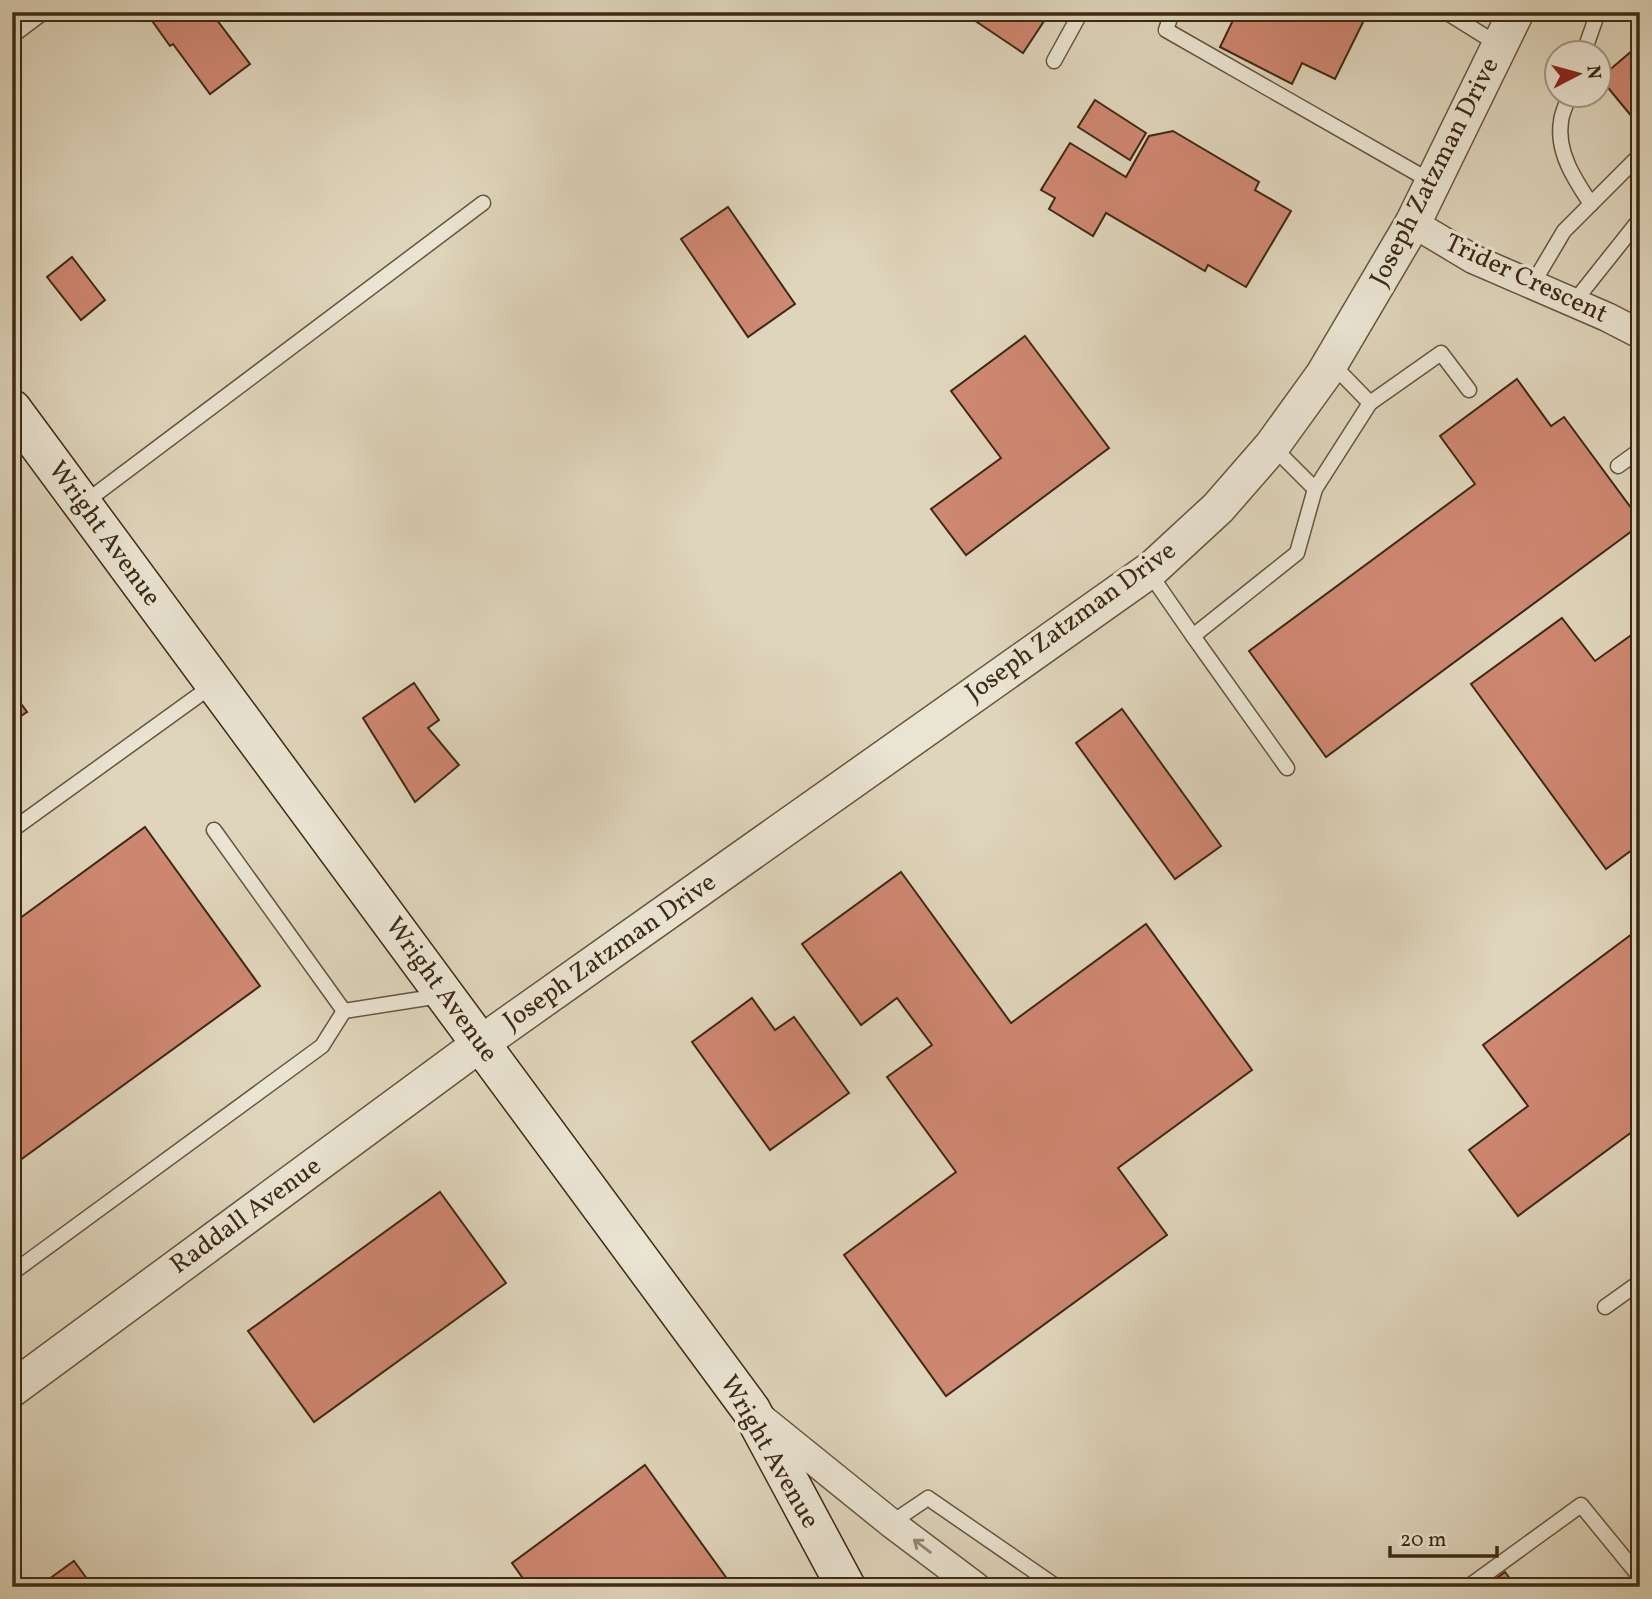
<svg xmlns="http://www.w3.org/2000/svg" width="1652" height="1599" font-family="Vollkorn,serif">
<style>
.building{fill:#ce8771;stroke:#3d2a12;stroke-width:2}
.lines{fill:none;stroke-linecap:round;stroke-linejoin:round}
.service-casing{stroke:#66553c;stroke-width:17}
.minor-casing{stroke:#66553c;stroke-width:31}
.tertiary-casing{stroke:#66553c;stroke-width:38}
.secondary-casing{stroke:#3d2a12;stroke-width:41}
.service{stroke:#eae4d3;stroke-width:14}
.minor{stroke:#eae4d3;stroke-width:28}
.tertiary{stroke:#eae4d3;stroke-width:35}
.secondary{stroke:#eae4d3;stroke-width:38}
.oneway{stroke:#948772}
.labels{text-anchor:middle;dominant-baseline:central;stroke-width:7;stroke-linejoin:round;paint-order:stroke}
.street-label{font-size:26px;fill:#3d2a12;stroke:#eae4d3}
</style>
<rect width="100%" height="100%" fill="#dfd5bc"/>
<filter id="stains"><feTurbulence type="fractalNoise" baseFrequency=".00286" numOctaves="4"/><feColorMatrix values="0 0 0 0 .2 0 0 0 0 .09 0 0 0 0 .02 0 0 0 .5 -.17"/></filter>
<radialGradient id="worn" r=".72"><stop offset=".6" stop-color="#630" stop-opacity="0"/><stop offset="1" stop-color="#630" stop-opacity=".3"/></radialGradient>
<g class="building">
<polygon points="158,12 217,12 217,13 214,16 250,64 210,94 173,44 170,46 150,18"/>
<polygon points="962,12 1050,12 1023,53"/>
<polygon points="1237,12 1368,12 1335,79 1302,63 1292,84 1220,47"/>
<polygon points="1640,44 1640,121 1637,123 1600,78"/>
<polygon points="1095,100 1146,133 1130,160 1078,127"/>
<polygon points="1173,131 1259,182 1255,190 1291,211 1246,287 1208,265 1205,271 1106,213 1093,236 1049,209 1055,198 1041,190 1070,143 1126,177 1149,136"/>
<polygon points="728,207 795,304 748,337 681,239"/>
<polygon points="72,257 105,300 81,320 47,277"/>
<polygon points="1025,336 1109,448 966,555 931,509 1001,458 951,391"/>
<polygon points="1517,379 1551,426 1564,417 1640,520 1640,525 1326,757 1249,651 1475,484 1440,436"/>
<polygon points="1562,618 1595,661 1640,629 1640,844 1606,869 1471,684"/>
<polygon points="414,683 439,720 428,728 459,765 415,802 363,718"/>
<polygon points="12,691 27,712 12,722"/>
<polygon points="1122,709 1221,846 1175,879 1076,743"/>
<polygon points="145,827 260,986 12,1166 12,924"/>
<polygon points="901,872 1011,1023 1146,924 1252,1070 1118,1168 1167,1235 946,1396 844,1255 956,1172 887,1077 932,1045 897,998 861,1025 802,944"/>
<polygon points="1640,928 1640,1126 1518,1216 1469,1150 1528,1106 1483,1045"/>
<polygon points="752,998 775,1030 794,1017 849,1093 770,1150 692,1042"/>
<polygon points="440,1192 506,1283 314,1422 248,1331"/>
<polygon points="645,1465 733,1587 529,1587 512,1563"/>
<polygon points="74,1561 93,1587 38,1587"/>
<polygon points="1505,1572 1516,1587 1485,1587"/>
</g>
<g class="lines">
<g class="service-casing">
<g id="service">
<polyline points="1172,12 1166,30 1432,182"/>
<polyline points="1446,12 1499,45"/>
<polyline points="12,36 44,12"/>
<polyline points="1584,52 1598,12"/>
<polyline points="1054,61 1081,12"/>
<path d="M1570 94C1567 103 1562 112 1561 121 1556 152 1575 180 1591 204"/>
<polyline points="1532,285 1564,231 1640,155"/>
<polyline points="1574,302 1640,219"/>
<polyline points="1332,364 1370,403 1441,353 1469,390"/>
<polyline points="1272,446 1315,489"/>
<polyline points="1618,466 1640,450"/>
<polyline points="84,503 483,203"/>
<polyline points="1148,571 1193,636"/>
<polyline points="1287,768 1193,636 1297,553 1315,489 1370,403"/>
<polyline points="12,830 213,685"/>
<polyline points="214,830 344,1011 440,996"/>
<polyline points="12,1273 322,1046 344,1011"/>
<polyline points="1605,1307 1640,1282"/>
<polyline points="891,1523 928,1498 1057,1587"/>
<polyline points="1468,1587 1581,1505 1640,1577"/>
</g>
</g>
<g class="minor-casing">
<g id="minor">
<polyline points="1413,223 1473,259 1607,317 1640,334"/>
<polyline points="761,1418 891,1523 976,1587"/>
</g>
</g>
<g class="tertiary-casing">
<polyline id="tertiary" points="12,1389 480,1044 1153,568 1218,508 1272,446 1324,374 1413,223 1516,12"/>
</g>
<g class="secondary-casing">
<polyline id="secondary" points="12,409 751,1410 846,1587"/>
</g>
<use href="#service" class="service"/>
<use href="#minor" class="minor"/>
<use href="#tertiary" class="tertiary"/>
<use href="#secondary" class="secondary"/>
</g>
<defs><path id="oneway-shaft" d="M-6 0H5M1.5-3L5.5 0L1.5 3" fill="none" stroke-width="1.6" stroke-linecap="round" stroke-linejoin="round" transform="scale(1.75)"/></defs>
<use class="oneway" href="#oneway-shaft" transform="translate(922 1546) rotate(-143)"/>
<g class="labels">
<g class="street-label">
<text transform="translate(1435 172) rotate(-63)">Joseph Zatzman Drive</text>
<text transform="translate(1526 279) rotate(25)">Trider Crescent</text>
<text transform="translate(104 534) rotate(54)">Wright Avenue</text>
<text transform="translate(1071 622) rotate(-36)">Joseph Zatzman Drive</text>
<text transform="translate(610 952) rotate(-35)">Joseph Zatzman Drive</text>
<text transform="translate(441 990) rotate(54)">Wright Avenue</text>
<text transform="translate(246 1216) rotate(-36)">Raddall Avenue</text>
<text transform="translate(769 1452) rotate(60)">Wright Avenue</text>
</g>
</g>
<rect width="1652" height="1599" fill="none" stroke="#dfd5bc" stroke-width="42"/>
<rect x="14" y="14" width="1624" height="1571" fill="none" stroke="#3d2a12" stroke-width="3.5"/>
<rect x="21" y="21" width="1610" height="1557" fill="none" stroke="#3d2a12" stroke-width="2"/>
<g transform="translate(1578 74) rotate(84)"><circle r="33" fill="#eae4d3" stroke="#a59a86" stroke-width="2"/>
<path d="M0-5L12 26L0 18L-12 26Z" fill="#8f2418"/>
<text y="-10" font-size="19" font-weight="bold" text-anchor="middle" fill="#3d2a12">N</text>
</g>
<path d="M1390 1546v10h107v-10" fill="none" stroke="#3d2a12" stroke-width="3.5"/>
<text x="1400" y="1546" font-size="21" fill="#3d2a12" stroke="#eae4d3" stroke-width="5" paint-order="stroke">20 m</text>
<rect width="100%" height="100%" filter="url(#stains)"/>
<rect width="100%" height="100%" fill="url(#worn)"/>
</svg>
